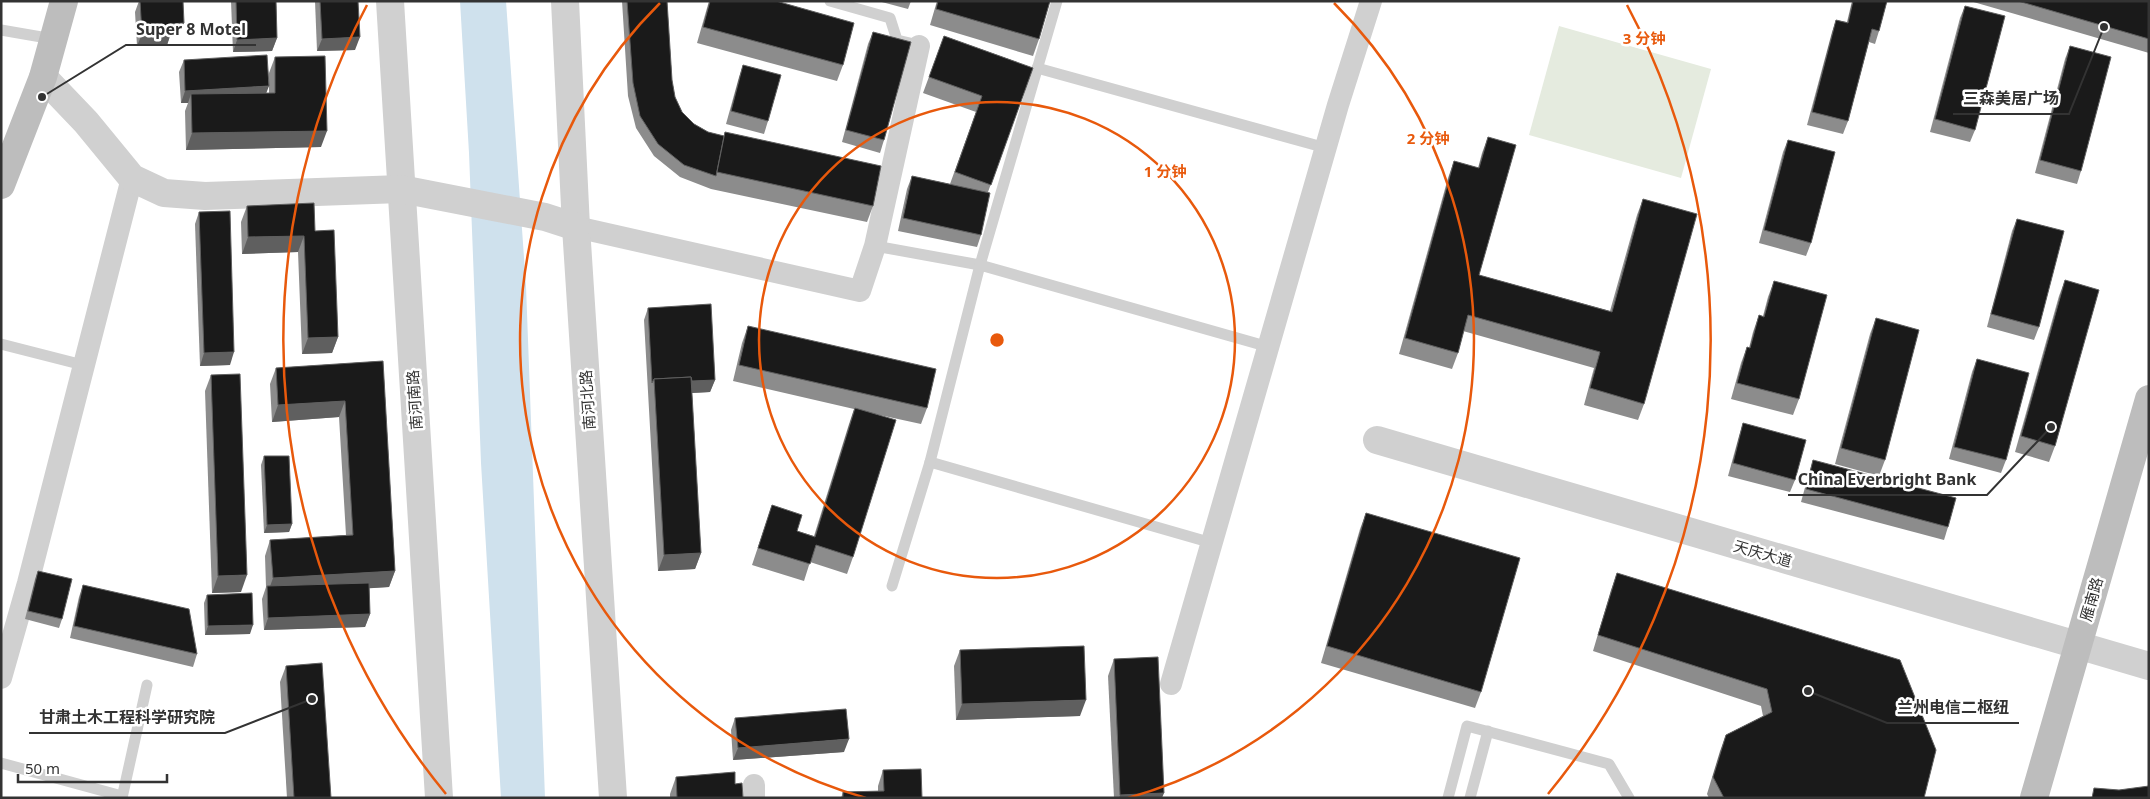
<svg xmlns="http://www.w3.org/2000/svg" width="2150" height="799" font-family="'Noto Sans','Noto Sans SC',sans-serif">
<style>
.green{fill:#e5ebdf}
.water{fill:#cfe1ed}
.lines{fill:none;stroke-linecap:round;stroke-linejoin:round}
.service{stroke:#d0d0d0;stroke-width:11}
.minor{stroke:#d0d0d0;stroke-width:22}
.tertiary{stroke:#d0d0d0;stroke-width:28}
.secondary{stroke:#bdbdbd;stroke-width:28}
.wall{fill:#8c8c8c}
.shaded-wall{fill:#5f5f5f}
.building{fill:#1a1a1a;stroke:#5f5f5f}
.ring{fill:none;stroke:#e8590c;stroke-width:2.5}
.labels{text-anchor:middle;dominant-baseline:central;stroke-width:5;stroke-linejoin:round;paint-order:stroke}
.street-label{font-size:15px;fill:#333;stroke:#fff}
.centre{fill:#e8590c;stroke:#fff;stroke-width:2.5}
.ring-label{font-size:15px;text-anchor:middle;font-weight:bold;fill:#e8590c;stroke:#fff;stroke-width:5;stroke-linejoin:round;paint-order:stroke}
.leader{fill:none;stroke:#333;stroke-width:2}
.callout-dot{fill:#333;stroke:#fff;stroke-width:2}
.callout-label{font-size:16px;text-anchor:middle;font-weight:bold;fill:#333;stroke:#fff;stroke-width:5;stroke-linejoin:round;paint-order:stroke}
</style>
<rect width="100%" height="100%" fill="#fff"/>
<polygon class="green" points="1559,26 1711,69 1681,178 1529,135"/>
<polygon class="water" points="460,1 506,1 526,286 545,798 501,798 481,463 469,153"/>
<g class="lines">
<g class="service">
<polyline points="830,1 890,18 897,40 910,43"/>
<polyline points="1,30 53,39"/>
<polyline points="1037,68 1326,148"/>
<polyline points="875,246 980,265 1057,1"/>
<polyline points="1,344 83,365"/>
<polyline points="930,462 1212,543"/>
<polyline points="892,586 930,462 980,265 1269,347"/>
<polyline points="1,763 122,796"/>
<polyline points="122,798 147,685"/>
<polyline points="1448,798 1467,726 1609,764 1629,798"/>
<polyline points="1470,798 1488,731"/>
</g>
<g class="minor">
<polyline points="576,227 860,291 875,246 919,46"/>
<polyline points="1,678 28,583 132,178"/>
<polyline points="1171,684 1338,105 1371,1"/>
<polyline points="754,785 754,798"/>
</g>
<g class="tertiary">
<polyline points="390,1 439,798"/>
<polyline points="565,1 576,227 613,798"/>
<polyline points="43,77 86,122 132,178 164,193 205,196 401,189 545,217 576,227"/>
<polyline points="1377,440 2149,666"/>
</g>
<g class="secondary">
<polyline points="1,185 43,77 64,1"/>
<polyline points="2034,798 2149,399"/>
</g>
</g>
<g class="wall">
<polygon points="139,1 183,1 179,35 170,36 167,45 137,46 135,12"/>
<polygon points="231,1 276,1 277,38 272,51 233,52"/>
<polygon points="315,1 358,1 355,50 317,51"/>
<polygon points="622,1 667,1 672,80 675,97 682,112 694,124 708,132 724,136 725,132 873,206 867,222 711,189 680,177 654,156 636,128 628,96"/>
<polygon points="709,1 776,1 843,65 837,81 697,43"/>
<polygon points="878,1 911,1 908,9"/>
<polygon points="937,1 1050,1 1039,39 1033,56 930,25"/>
<polygon points="1852,1 1887,1 1879,31 1875,44 1869,42 1848,121 1843,134 1807,125 1832,32 1836,20 1847,22"/>
<polygon points="1970,1 2149,1 2149,53"/>
<polygon points="1965,6 1975,130 1970,142 1930,132 1960,18"/>
<polygon points="873,32 884,140 880,153 842,142 868,44"/>
<polygon points="944,36 1033,68 988,192 981,235 977,247 898,231 907,189 912,176 950,184 976,112 923,93"/>
<polygon points="2070,46 2081,171 2077,184 2035,173 2065,59"/>
<polygon points="275,57 321,147 186,150 185,111 188,103 181,103 179,72 184,60 266,93 269,93 269,73"/>
<polygon points="743,65 768,121 764,134 726,124 739,77"/>
<polygon points="1488,137 1479,275 1610,311 1637,215 1643,199 1644,404 1638,420 1584,405 1594,368 1463,331 1458,353 1452,369 1399,354 1448,178 1454,161 1478,168 1482,153"/>
<polygon points="1788,140 1811,243 1806,256 1759,243 1783,152"/>
<polygon points="247,206 315,231 338,337 332,353 302,354 298,252 242,254 241,222"/>
<polygon points="199,212 230,365 200,366 195,224"/>
<polygon points="2017,219 2039,327 2034,340 1987,327 2012,231"/>
<polygon points="2065,280 2055,446 2049,462 2015,452 2059,296"/>
<polygon points="1774,281 1799,399 1793,415 1731,399 1741,363 1747,347 1749,348 1753,332 1759,315 1763,316 1768,297"/>
<polygon points="648,308 715,380 710,392 692,393 701,553 695,569 658,571 644,320"/>
<polygon points="1876,318 1885,460 1879,476 1835,464 1870,334"/>
<polygon points="748,326 927,408 921,424 875,414 853,557 847,574 810,562 804,581 752,565 772,505 797,531 814,536 849,424 854,409 733,381 742,343"/>
<polygon points="1977,359 2006,460 2001,473 1949,459 1972,372"/>
<polygon points="383,361 395,571 389,587 369,588 370,614 365,627 264,630 262,599 266,587 265,556 270,540 346,535 339,417 272,422 270,384 276,368"/>
<polygon points="211,375 241,592 212,593 205,391"/>
<polygon points="1743,423 1795,480 1790,492 1728,476 1739,436"/>
<polygon points="264,456 292,524 289,532 264,533 261,465"/>
<polygon points="1813,460 1948,527 1944,540 1801,502 1809,473"/>
<polygon points="1366,513 1481,692 1475,708 1321,663 1360,529"/>
<polygon points="38,571 62,619 59,628 25,619 35,579"/>
<polygon points="1617,573 1924,798 1709,798 1707,794 1720,751 1726,735 1763,716 1761,706 1593,651 1611,590"/>
<polygon points="83,585 197,654 193,667 70,638 79,597"/>
<polygon points="207,595 250,634 205,635 204,603"/>
<polygon points="960,650 1080,716 956,720 954,666"/>
<polygon points="1114,659 1162,798 1114,798 1108,676"/>
<polygon points="286,666 331,798 287,798 280,682"/>
<polygon points="735,718 844,752 733,760 731,730"/>
<polygon points="883,770 922,798 841,798 843,792 878,791 878,786"/>
<polygon points="676,777 735,784 743,798 670,798 670,794"/>
</g>
<g class="shaded-wall">
<polygon points="184,23 179,35 170,36 167,45 137,46 142,34 170,24"/>
<polygon points="360,37 355,50 317,51 322,39"/>
<polygon points="277,38 272,51 233,52 237,40"/>
<polygon points="269,86 264,99 191,94 188,103 181,103 185,91"/>
<polygon points="327,131 321,147 186,150 192,133"/>
<polygon points="304,236 298,252 242,254 248,237"/>
<polygon points="338,337 332,353 302,354 308,338"/>
<polygon points="234,352 230,365 200,366 204,353"/>
<polygon points="715,380 710,392 655,395 654,383"/>
<polygon points="345,401 339,417 272,422 278,405"/>
<polygon points="292,524 289,532 264,533 267,525"/>
<polygon points="701,553 695,569 658,571 664,555"/>
<polygon points="395,571 389,587 267,595 273,578"/>
<polygon points="247,575 241,592 212,593 218,576"/>
<polygon points="370,614 365,627 264,630 268,618"/>
<polygon points="253,625 250,634 205,635 208,626"/>
<polygon points="1086,700 1080,716 956,720 962,704"/>
<polygon points="849,739 844,752 733,760 738,748"/>
<polygon points="1164,793 1162,798 1119,798 1120,795"/>
</g>
<g class="building">
<polygon points="140,1 183,1 184,23 170,24 171,32 142,34"/>
<polygon points="236,1 276,1 277,38 237,40"/>
<polygon points="320,1 358,1 360,37 322,39"/>
<polygon points="627,1 667,1 672,80 675,97 682,112 694,124 708,132 724,136 716,176 684,165 658,144 640,116 633,83"/>
<polygon points="710,1 776,1 854,23 843,65 703,27"/>
<polygon points="938,1 1050,1 1039,39 936,9"/>
<polygon points="1853,1 1887,1 1879,31 1872,29 1848,121 1812,112 1836,20 1848,23"/>
<polygon points="2018,1 2149,1 2149,39"/>
<polygon points="1965,6 2005,16 1975,130 1935,119"/>
<polygon points="873,32 911,42 884,140 846,130"/>
<polygon points="944,36 1033,68 991,185 955,172 982,96 929,77"/>
<polygon points="2070,46 2111,57 2081,171 2040,160"/>
<polygon points="267,55 269,86 185,91 184,60"/>
<polygon points="325,56 327,131 192,133 191,94 275,93 275,57"/>
<polygon points="743,65 781,75 768,121 731,111"/>
<polygon points="725,132 881,166 873,206 717,172"/>
<polygon points="1488,137 1516,145 1479,275 1612,312 1643,199 1697,214 1644,404 1590,388 1600,352 1468,315 1458,353 1405,338 1454,161 1479,168"/>
<polygon points="1788,140 1835,152 1811,243 1764,230"/>
<polygon points="912,176 990,193 981,235 903,218"/>
<polygon points="314,203 315,231 334,230 338,337 308,338 304,236 248,237 247,206"/>
<polygon points="230,211 234,352 204,353 199,212"/>
<polygon points="2017,219 2064,231 2039,327 1991,314"/>
<polygon points="2065,280 2099,290 2055,446 2021,436"/>
<polygon points="1774,281 1827,295 1799,399 1737,383 1747,347 1750,348 1759,315 1764,317"/>
<polygon points="711,304 715,380 692,381 691,377 654,379 652,383 648,308"/>
<polygon points="1876,318 1919,330 1885,460 1841,448"/>
<polygon points="748,326 936,369 927,408 739,365"/>
<polygon points="1977,359 2029,373 2006,460 1954,447"/>
<polygon points="383,361 395,571 273,578 270,540 353,535 345,401 278,405 276,368"/>
<polygon points="240,374 247,575 218,576 211,375"/>
<polygon points="691,377 701,553 664,555 654,379"/>
<polygon points="855,408 896,420 853,557 816,545 810,564 758,548 772,505 802,515 797,531 815,537"/>
<polygon points="1743,423 1806,440 1795,480 1733,463"/>
<polygon points="264,456 289,456 292,524 267,525"/>
<polygon points="1813,460 1956,498 1948,527 1806,489"/>
<polygon points="1366,513 1520,558 1481,692 1327,646"/>
<polygon points="38,571 72,579 62,619 28,611"/>
<polygon points="1617,573 1900,660 1936,750 1924,798 1724,798 1713,777 1726,735 1772,712 1767,689 1598,635"/>
<polygon points="369,583 370,614 268,618 267,586"/>
<polygon points="83,585 189,609 197,654 74,626"/>
<polygon points="252,593 253,625 208,626 207,595"/>
<polygon points="1084,646 1086,700 962,704 960,650"/>
<polygon points="1158,657 1164,793 1120,795 1114,659"/>
<polygon points="322,663 331,798 294,798 286,666"/>
<polygon points="846,709 849,739 738,748 735,718"/>
<polygon points="921,769 922,798 843,798 843,792 884,791 883,770"/>
<polygon points="735,772 735,784 742,783 743,798 677,798 676,777"/>
<polygon points="2149,786 2149,798 2092,798 2094,788 2119,790"/>
</g>
<g class="ring">
<circle cx="997" cy="340" r="238"/>
<path d="M866 798A476 476 0 0 1 660 3M1334 3A476 476 0 0 1 1128 798"/>
<path d="M446 794A714 714 0 0 1 367 5M1627 5A714 714 0 0 1 1548 794"/>
</g>
<g class="labels">
<g class="street-label">
<text transform="translate(414 400) rotate(-94)">南河南路</text>
<text transform="translate(587 400) rotate(-94)">南河北路</text>
<text transform="translate(1763 553) rotate(16)">天庆大道</text>
<text transform="translate(2091 599) rotate(-74)">雁南路</text>
</g>
</g>
<circle cx="997" cy="340" r="8" class="centre"/>
<g class="ring-label">
<text x="1644" y="44">3 分钟</text>
<text x="1428" y="144">2 分钟</text>
<text x="1165" y="177">1 分钟</text>
</g>
<path class="leader" d="M42 97L126 45H256M2104 27L2069 114H1953M2051 427L1987 495H1788M1808 691L1887 723H2019M312 699L225 733H29"/>
<g class="callout-dot">
<circle cx="42" cy="97" r="5"/>
<circle cx="2104" cy="27" r="5"/>
<circle cx="2051" cy="427" r="5"/>
<circle cx="1808" cy="691" r="5"/>
<circle cx="312" cy="699" r="5"/>
</g>
<g class="callout-label">
<text x="191" y="35">Super 8 Motel</text>
<text x="2011" y="104">三森美居广场</text>
<text x="1887" y="485">China Everbright Bank</text>
<text x="1953" y="713">兰州电信二枢纽</text>
<text x="127" y="723">甘肃土木工程科学研究院</text>
</g>
<rect width="2150" height="799" fill="none" stroke="#333333" stroke-width="5"/>
<path d="M18 774v8h149v-8" fill="none" stroke="#333333" stroke-width="2.5"/>
<text x="25" y="774" font-size="15" fill="#333333" stroke="#ffffff" stroke-width="4" paint-order="stroke">50 m</text>
</svg>
